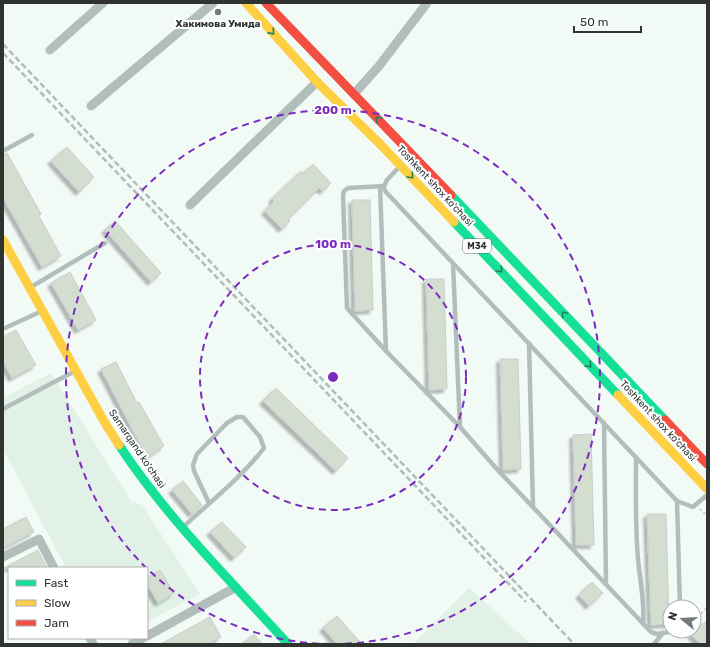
<svg xmlns="http://www.w3.org/2000/svg" width="710" height="647" font-family="Rubik,sans-serif">
<style>
.built{fill:#e2f1e8}
.building{fill:#d3ded1;stroke:#c9cdca;filter:url(#shadow)}
.lines{fill:none;stroke-linecap:round;stroke-linejoin:round}
.path{stroke:#afb8b5;stroke-width:1.5;stroke-dasharray:2 3;stroke-linecap:butt}
.lane{stroke:#b2bebc;stroke-width:4.5}
.street{stroke:#b2bebc;stroke-width:9}
.fast{stroke:#16e098;stroke-width:9}
.slow{stroke:#ffcf43;stroke-width:9}
.jam{stroke:#f24e42;stroke-width:9}
.rail{stroke:#b2bcba;stroke-width:2.5;stroke-dasharray:6 3;stroke-linecap:butt}
.oneway{stroke:#24815f}
.ring{fill:none;stroke:#7b2cbf;stroke-width:2;stroke-dasharray:7 5}
.poi-dot{fill:#737976;stroke:#fff;stroke-width:1.5}
.labels{text-anchor:middle;dominant-baseline:central;stroke-width:4;stroke-linejoin:round;paint-order:stroke}
.shield{fill:#fff;stroke:#6d716f;stroke-width:1}
.shield-label{font-size:9px;font-weight:bold;fill:#2f3431}
.poi-label{font-size:10px;font-weight:bold;fill:#2f3431;stroke:#fff}
.street-label{font-size:10px;fill:#2f3431;stroke:#fff}
.centre{fill:#7b2cbf;stroke:#fff;stroke-width:2}
.ring-label{font-size:12px;text-anchor:middle;font-weight:bold;fill:#7b2cbf;stroke:#fff;stroke-width:4;stroke-linejoin:round;paint-order:stroke}
</style>
<defs>
<filter id="shadow"><feDropShadow dx="-3.5" dy="3.5" stdDeviation="1" flood-color="#0004"/></filter>
</defs>
<rect width="100%" height="100%" fill="#f2faf6"/>
<g class="built">
<polygon points="51,373 131,501 142,505 200,594 147,622 147,568 66,568 3,449 3,398"/>
<polygon points="469,588 531,644 413,644"/>
</g>
<g class="building">
<polygon points="67,147 94,177 79,192 51,161"/>
<polygon points="7,153 41,214 39,216 61,256 42,267 3,198 3,155"/>
<polygon points="313,164 331,183 323,191 319,188 288,219 290,221 282,229 265,211 274,201 272,199 301,171 303,174"/>
<polygon points="352,200 370,200 373,310 355,311"/>
<polygon points="115,221 161,273 151,282 105,230"/>
<polygon points="70,272 96,320 78,330 51,283"/>
<polygon points="426,279 444,279 447,389 429,390"/>
<polygon points="16,330 36,365 12,378 3,362 3,337"/>
<polygon points="500,359 518,359 521,469 503,470"/>
<polygon points="116,362 137,403 139,402 164,446 147,458 101,369"/>
<polygon points="276,388 348,458 336,471 263,401"/>
<polygon points="591,434 594,545 576,545 573,435"/>
<polygon points="183,481 202,505 192,514 172,490"/>
<polygon points="647,514 666,514 669,624 651,625"/>
<polygon points="26,517 34,532 3,548 3,529"/>
<polygon points="222,522 246,547 234,558 210,532"/>
<polygon points="38,550 47,568 4,568"/>
<polygon points="160,570 174,593 158,603 147,584 147,578"/>
<polygon points="592,582 603,593 589,606 579,595"/>
<polygon points="337,616 362,644 337,644 323,628"/>
<polygon points="210,617 221,637 208,644 161,644"/>
<polygon points="707,620 707,644 700,644 691,635"/>
<polygon points="254,634 262,644 242,644"/>
</g>
<g class="lines">
<g class="path">
<polyline points="700,509 707,516"/>
<polyline points="694,620 707,608"/>
</g>
<g class="lane">
<polyline points="3,151 32,135"/>
<polyline points="400,166 387,180 384,186 385,191 677,501 693,507 707,495"/>
<polyline points="380,186 386,351"/>
<polyline points="384,186 348,188 344,191 343,196 347,308 386,351 460,427 495,467 651,632 657,634 675,631"/>
<polyline points="453,264 460,427"/>
<polyline points="31,287 105,243"/>
<polyline points="5,328 42,311"/>
<polyline points="529,343 533,507"/>
<polyline points="3,409 75,371"/>
<polyline points="604,423 606,584"/>
<path d="M636 457C636 491 635 525 638 559 640 581 645 602 643 624"/>
<polyline points="677,501 680,607"/>
<path d="M182 528C210 502 241 478 264 448L260 437 243 417H237L227 423 197 454 193 465 194 471 209 503"/>
<polyline points="654,644 663,633"/>
</g>
<g class="street">
<polyline points="50,50 103,3"/>
<polyline points="354,94 379,66 427,3"/>
<polyline points="91,106 213,3"/>
<polyline points="190,205 317,82"/>
<polyline points="3,557 39,539 54,568"/>
<polyline points="147,636 236,587"/>
<polyline points="90,638 93,644"/>
<polyline points="132,644 143,638"/>
</g>
<g class="fast">
<polyline points="451,195 665,420"/>
<polyline points="454,222 618,395"/>
<path d="M119 445C167 518 230 580 288 644"/>
</g>
<g class="slow">
<polyline points="246,3 317,82 381,145 454,222"/>
<polyline points="3,240 105,423 119,445"/>
<polyline points="618,395 707,489"/>
</g>
<g class="jam">
<polyline points="266,3 451,195"/>
<polyline points="665,420 707,464"/>
</g>
<g class="rail">
<polyline points="3,44 574,644"/>
<polyline points="3,53 526,602"/>
</g>
</g>
<defs><path id="oneway-chevron" d="M-2-3.5L2.5 0L-2 3.5" fill="none" stroke-width="1.6" stroke-linecap="round" stroke-linejoin="round"/></defs>
<g class="oneway">
<use href="#oneway-chevron" transform="translate(272 32) rotate(48)"/>
<use href="#oneway-chevron" transform="translate(378 119) rotate(-134)"/>
<use href="#oneway-chevron" transform="translate(411 176) rotate(47)"/>
<use href="#oneway-chevron" transform="translate(500 270) rotate(47)"/>
<use href="#oneway-chevron" transform="translate(564 314) rotate(-134)"/>
<use href="#oneway-chevron" transform="translate(589 365) rotate(47)"/>
</g>
<g class="ring">
<circle cx="333" cy="377" r="133"/>
<path d="M331 644A267 267 0 1 1 335 644"/>
</g>
<circle class="poi-dot" cx="218" cy="12" r="4"/>
<g class="labels">
<rect class="shield" x="463" y="239" width="28" height="14" rx="3"/>
<g class="shield-label">
<text x="477" y="246">M34</text>
</g>
<g class="poi-label">
<text x="218" y="24">Хакимова Умида</text>
</g>
<g class="street-label">
<text transform="translate(435 186) rotate(47)">Toshkent shox ko'chasi</text>
<text transform="translate(658 421) rotate(47)">Toshkent shox ko'chasi</text>
<text transform="translate(137 449) rotate(56)">Samarqand ko'chasi</text>
</g>
</g>
<circle cx="333" cy="377" r="6" class="centre"/>
<g class="ring-label">
<text x="333" y="114">200 m</text>
<text x="333" y="248">100 m</text>
</g>
<rect width="710" height="647" fill="none" stroke="#2f3431" stroke-width="8"/>
<rect x="8" y="567" width="140" height="72" fill="#ffffff" stroke="#acaead"/>
<rect x="16" y="580" width="20" height="6" fill="#16e098" stroke="#acaead"/>
<text x="44" y="587" font-size="12" fill="#2f3431">Fast</text>
<rect x="16" y="600" width="20" height="6" fill="#ffcf43" stroke="#acaead"/>
<text x="44" y="607" font-size="12" fill="#2f3431">Slow</text>
<rect x="16" y="620" width="20" height="6" fill="#f24e42" stroke="#acaead"/>
<text x="44" y="627" font-size="12" fill="#2f3431">Jam</text>
<g transform="translate(682 619) rotate(288)"><circle r="19" fill="#ffffff" stroke="#acaead"/>
<path d="M0-3L7 15L0 10L-7 15Z" fill="#737976"/>
<text y="-6" font-size="11" font-weight="bold" text-anchor="middle" fill="#2f3431">N</text>
</g>
<path d="M574 26v6h67v-6" fill="none" stroke="#2f3431" stroke-width="2"/>
<text x="580" y="26" font-size="12" fill="#2f3431" stroke="#ffffff" stroke-width="3" paint-order="stroke">50 m</text>
</svg>
